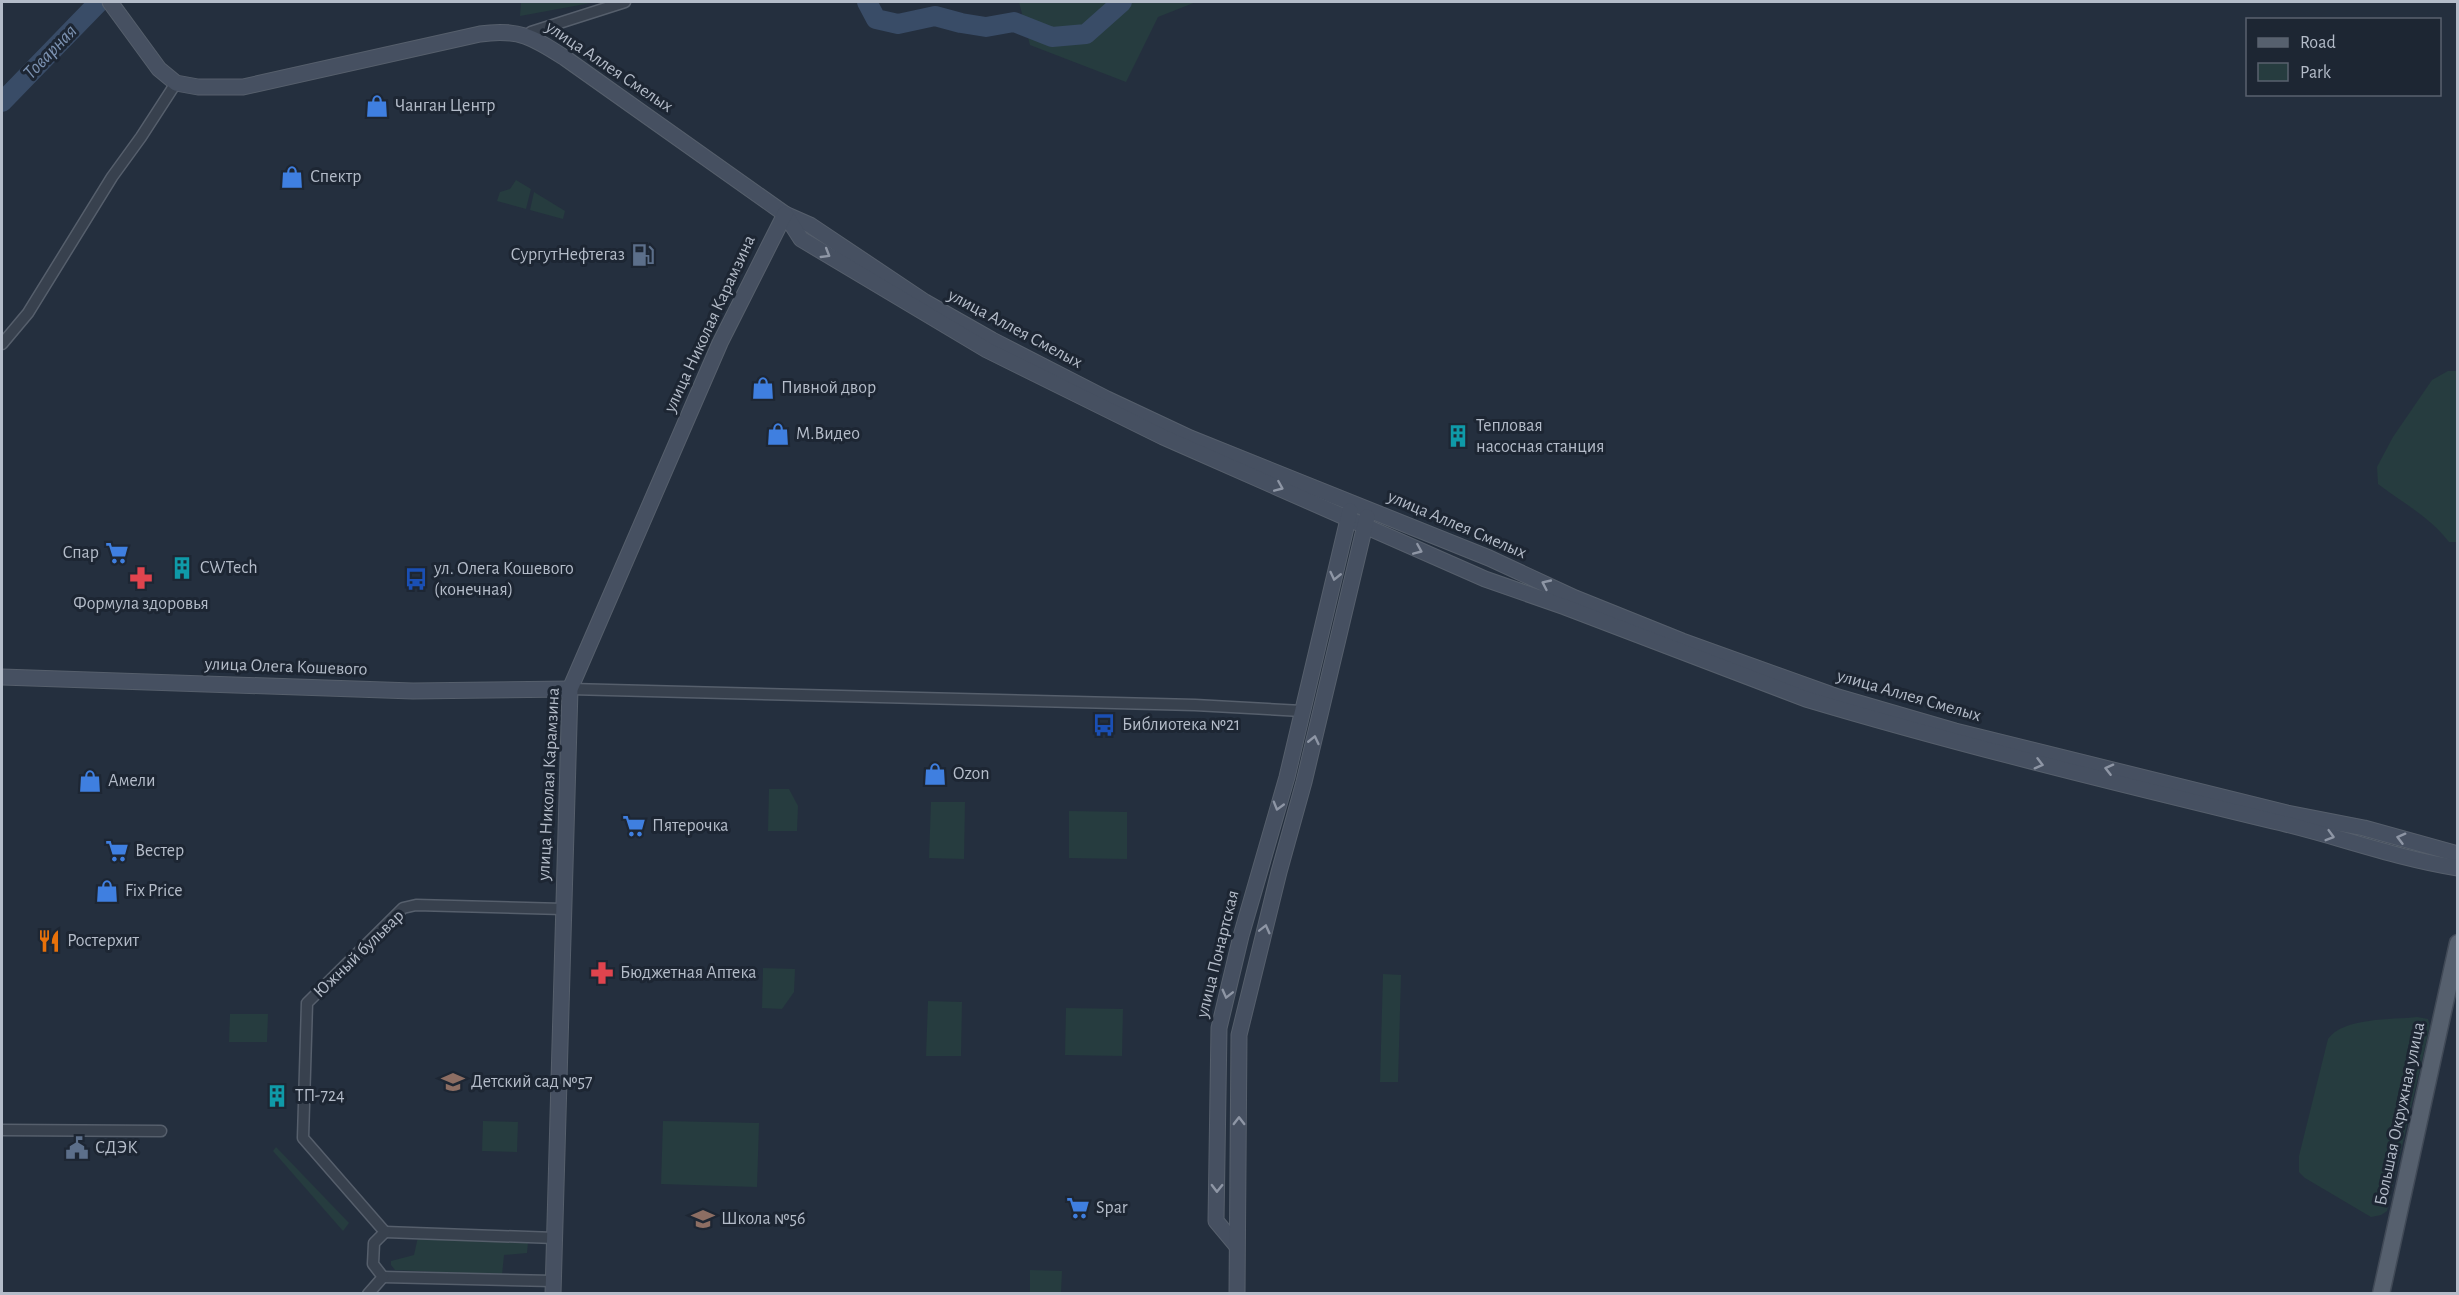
<svg xmlns="http://www.w3.org/2000/svg" width="2459" height="1295" font-family="'Alegreya Sans',sans-serif">
<style>
.green{fill:#263c3f}
.lines{fill:none;stroke-linecap:round;stroke-linejoin:round}
.river{stroke:#394c67;stroke-width:20}
.street-casing{stroke:#565f6c;stroke-width:13}
.secondary-casing{stroke:#565f6c;stroke-width:17}
.primary-casing{stroke:#414a57;stroke-width:19}
.street{stroke:#38414e;stroke-width:10}
.secondary{stroke:#465061;stroke-width:15}
.primary{stroke:#56606e;stroke-width:16}
.oneway{stroke:#8e96a5}
.labels{text-anchor:middle;dominant-baseline:central;stroke-width:6;stroke-linejoin:round;paint-order:stroke}
.street-label{font-size:18px;fill:#b4bcc9;stroke:#1d2633}
.poi-label{font-size:18px;fill:#b4bcc9;stroke:#1d2633;text-anchor:start}
.water-label{font-size:20px;font-style:italic;fill:#7c92b1;stroke:#1d2633}
</style>
<rect width="100%" height="100%" fill="#242f3e"/>
<g class="green">
<polygon points="521,2 596,2 520,16"/>
<polygon points="1019,2 1196,2 1158,17 1126,82 1030,45"/>
<polygon points="516,180 531,189 526,209 497,201 500,192 510,189"/>
<polygon points="534,192 565,211 563,219 530,210"/>
<path d="M2448 371H2457V542H2449C2430 517 2403 503 2378 484L2377 467 2393 437 2432 380Z"/>
<polygon points="769,789 789,789 798,806 797,831 768,831"/>
<polygon points="931,802 965,802 964,859 929,858"/>
<polygon points="1069,811 1127,812 1127,859 1069,858"/>
<polygon points="763,968 795,969 794,992 782,1009 762,1008"/>
<polygon points="1383,974 1401,975 1398,1082 1380,1082"/>
<polygon points="928,1001 962,1002 961,1056 926,1056"/>
<polygon points="1066,1008 1123,1009 1122,1056 1065,1055"/>
<polygon points="230,1014 268,1014 267,1042 229,1042"/>
<path d="M2417 1017 2428 1019 2430 1026 2387 1211 2381 1215 2371 1217 2305 1178 2299 1172V1156L2328 1039C2344 1017 2391 1020 2417 1017Z"/>
<polygon points="483,1121 518,1122 517,1152 482,1151"/>
<polygon points="663,1121 759,1123 757,1187 661,1184"/>
<polygon points="276,1147 349,1223 343,1231 273,1151"/>
<polygon points="418,1237 528,1242 527,1253 504,1255 502,1275 395,1270 391,1265 391,1261 414,1255"/>
<polygon points="1030,1270 1062,1271 1061,1293 1030,1292"/>
</g>
<g class="lines">
<g class="river">
<polyline points="867,2 876,19 898,24 935,16 961,23 986,27 1014,22 1052,37 1086,34 1122,2"/>
<polyline points="2,102 99,2"/>
</g>
<g class="street-casing">
<g id="street">
<polyline points="528,35 531,32 625,2"/>
<polyline points="2,344 28,313 112,177 141,137 176,83"/>
<polyline points="570,689 1195,705 1302,711"/>
<polyline points="2,1130 161,1131"/>
<polyline points="385,1232 555,1238"/>
<polyline points="383,1277 553,1281"/>
<polyline points="368,1294 383,1277 373,1264 374,1243 385,1232 303,1138 307,1003 403,908 416,905 563,909"/>
</g>
</g>
<g class="secondary-casing">
<g id="secondary">
<path d="M110 2 159 69 176 83 198 87H243L480 34C519 28 534 38 565 58L785 214 810 225 925 302 992 340 1107 399 1190 438 1489 558 1575 598 1682 641 1838 697 1955 731 2287 813 2364 828 2458 854"/>
<path d="M785 214 801 239 987 350 1163 437 1485 579 1565 607 1806 699C1960 745 2116 783 2273 821 2335 835 2394 858 2458 868"/>
<polyline points="2,677 413,691 570,689"/>
<polyline points="1236,1245 1216,1221 1219,1028 1241,936 1287,777 1350,511"/>
<polyline points="553,1294 570,689 720,343 785,214"/>
<polyline points="1237,1294 1239,1035 1279,872 1304,782 1367,517"/>
</g>
</g>
<g class="primary-casing">
<polyline id="primary" points="2381,1294 2458,943"/>
</g>
<use href="#street" class="street"/>
<use href="#secondary" class="secondary"/>
<use href="#primary" class="primary"/>
</g>
<defs><path id="oneway-chevron" d="M-2-3.5L2.5 0L-2 3.5" fill="none" stroke-width="1.6" stroke-linecap="round" stroke-linejoin="round" transform="scale(1.5)"/></defs>
<g class="oneway">
<use href="#oneway-chevron" transform="translate(826 254) rotate(31)"/>
<use href="#oneway-chevron" transform="translate(1279 487) rotate(23)"/>
<use href="#oneway-chevron" transform="translate(1418 550) rotate(23)"/>
<use href="#oneway-chevron" transform="translate(1335 576) rotate(103)"/>
<use href="#oneway-chevron" transform="translate(1546 584) rotate(-155)"/>
<use href="#oneway-chevron" transform="translate(1314 740) rotate(-77)"/>
<use href="#oneway-chevron" transform="translate(2039 764) rotate(15)"/>
<use href="#oneway-chevron" transform="translate(2109 769) rotate(-166)"/>
<use href="#oneway-chevron" transform="translate(1278 806) rotate(106)"/>
<use href="#oneway-chevron" transform="translate(2330 836) rotate(16)"/>
<use href="#oneway-chevron" transform="translate(2401 838) rotate(-165)"/>
<use href="#oneway-chevron" transform="translate(1265 929) rotate(-76)"/>
<use href="#oneway-chevron" transform="translate(1227 994) rotate(104)"/>
<use href="#oneway-chevron" transform="translate(1239 1121) rotate(-90)"/>
<use href="#oneway-chevron" transform="translate(1217 1188) rotate(91)"/>
</g>
<defs>
<g id="shop-bare" transform="scale(1.8)"><path d="M-5-2.5h2.3a2.7 3.5 0 0 1 5.4 0H5L5.5 6h-11ZM-1.5-2.5h3a1.5 2.3 0 0 0-3 0Z" fill="#3f7fe0" stroke="#1d2633" stroke-width="2.5" paint-order="stroke"/></g>
<g id="fuel-bare" transform="scale(1.8)"><path d="M-5.5-6h7V0h2V4h1.3V-2.5L3-4.5l.8-.8L6-3V5H2.5V1h-1V6h-7ZM-4.2-4.7v3.2H.2V-4.7Z" fill="#5c6f8a" stroke="#1d2633" stroke-width="2.5" paint-order="stroke"/></g>
<g id="building-bare" transform="scale(1.8)"><path d="M-4-6H4V6H1V3H-1V6H-4ZM-2.5-4.3h1.7v1.8h-1.7ZM.8-4.3h1.7v1.8H.8ZM-2.5-1h1.7V.8h-1.7ZM.8-1h1.7V.8H.8Z" fill="#0f9aa8" stroke="#1d2633" stroke-width="2.5" paint-order="stroke"/></g>
<g id="supermarket-bare" transform="scale(1.8)"><path d="M-6-5.5h2.5l.6 2H6L4.5 2H-2.5L-4.4-4H-6ZM-1.5 3.2a1.3 1.3 0 1 0 .1 0ZM3 3.2a1.3 1.3 0 1 0 .1 0Z" fill="#3f7fe0" stroke="#1d2633" stroke-width="2.5" paint-order="stroke"/></g>
<g id="pharmacy-bare" transform="scale(1.8)"><path d="M-2-6h4v4h4v4h-4v4h-4v-4h-4v-4h4Z" fill="#e0444e" stroke="#1d2633" stroke-width="2.5" paint-order="stroke"/></g>
<g id="bus-bare" transform="scale(1.8)"><path d="M-5-6H5V4H4V6H2V4H-2V6H-4V4H-5ZM-3.5-4V0h7V-4ZM-3.5 1.2v1.5H-2V1.2ZM2 1.2v1.5H3.5V1.2Z" fill="#1a4fb4" stroke="#1d2633" stroke-width="2.5" paint-order="stroke"/></g>
<g id="restaurant-bare" transform="scale(1.8)"><path d="M-5-6h1v4h1v-4h1v4h1v-4h1v5L-1.5 .5V6h-2V.5L-5-1ZM5-6V6H3V1.5H1.5Q1.5-4 5-6Z" fill="#e8710a" stroke="#1d2633" stroke-width="2.5" paint-order="stroke"/></g>
<g id="school-bare" transform="scale(1.8)"><path d="M0-5L7-2L0 1L-7-2ZM-4 1L0 2.5L4 1V4Q0 6-4 4Z" fill="#8d6e63" stroke="#1d2633" stroke-width="2.5" paint-order="stroke"/></g>
<g id="civic-bare" transform="scale(1.8)"><path d="M-.6-6.5H3V-4.5H.6V-3L4-1V1h2V6H-6V1h2V-1L-.6-3ZM-1.2 2.5V6h2.4V2.5Z" fill="#5c6f8a" stroke="#1d2633" stroke-width="2.5" paint-order="stroke"/></g>
</defs>
<g fill-rule="evenodd">
<use href="#shop-bare" x="377" y="106"/>
<use href="#shop-bare" x="292" y="177"/>
<use href="#fuel-bare" x="643" y="255"/>
<use href="#shop-bare" x="763" y="388"/>
<use href="#shop-bare" x="778" y="434"/>
<use href="#building-bare" x="1458" y="436"/>
<use href="#supermarket-bare" x="117" y="553"/>
<use href="#building-bare" x="182" y="568"/>
<use href="#pharmacy-bare" x="141" y="578"/>
<use href="#bus-bare" x="416" y="579"/>
<use href="#bus-bare" x="1104" y="725"/>
<use href="#shop-bare" x="935" y="774"/>
<use href="#shop-bare" x="90" y="781"/>
<use href="#supermarket-bare" x="634" y="826"/>
<use href="#supermarket-bare" x="117" y="851"/>
<use href="#shop-bare" x="107" y="891"/>
<use href="#restaurant-bare" x="49" y="941"/>
<use href="#pharmacy-bare" x="602" y="973"/>
<use href="#school-bare" x="453" y="1082"/>
<use href="#building-bare" x="277" y="1096"/>
<use href="#civic-bare" x="77" y="1148"/>
<use href="#supermarket-bare" x="1078" y="1208"/>
<use href="#school-bare" x="703" y="1219"/>
</g>
<g class="labels">
<g class="street-label">
<text transform="translate(609 67) rotate(34)">улица Аллея Смелых</text>
<text transform="translate(710 324) rotate(-65)">улица Николая Карамзина</text>
<text transform="translate(1015 329) rotate(28)">улица Аллея Смелых</text>
<text transform="translate(1457 525) rotate(23)">улица Аллея Смелых</text>
<text transform="translate(286 667) rotate(2)">улица Олега Кошевого</text>
<text transform="translate(1909 696) rotate(16)">улица Аллея Смелых</text>
<text transform="translate(549 784) rotate(-87)">улица Николая Карамзина</text>
<text transform="translate(359 954) rotate(-44)">Южный бульвар</text>
<text transform="translate(1218 954) rotate(-76)">улица Понартская</text>
<text transform="translate(2400 1114) rotate(-78)">Большая Окружная улица</text>
</g>
<g class="poi-label">
<text x="395" y="106">Чанган Центр</text>
<text x="310" y="177">Спектр</text>
<text x="625" y="255" text-anchor="end">СургутНефтегаз</text>
<text x="781" y="388">Пивной двор</text>
<text x="1476" y="426">Тепловая<tspan x="1476" dy="21">насосная станция</tspan></text>
<text x="796" y="434">M.Видео</text>
<text x="99" y="553" text-anchor="end">Спар</text>
<text x="200" y="568">CWTech</text>
<text x="434" y="569">ул. Олега Кошевого<tspan x="434" dy="21">(конечная)</tspan></text>
<text x="141" y="604" text-anchor="middle">Формула здоровья</text>
<text x="1122" y="725">Библиотека №21</text>
<text x="953" y="774">Ozon</text>
<text x="108" y="781">Амели</text>
<text x="652" y="826">Пятерочка</text>
<text x="135" y="851">Вестер</text>
<text x="125" y="891">Fix Price</text>
<text x="67" y="941">Ростерхит</text>
<text x="620" y="973">Бюджетная Аптека</text>
<text x="471" y="1082">Детский сад №57</text>
<text x="295" y="1096">ТП-724</text>
<text x="95" y="1148">СДЭК</text>
<text x="1096" y="1208">Spar</text>
<text x="721" y="1219">Школа №56</text>
</g>
<g class="water-label">
<text transform="translate(50 52) rotate(-46)">Товарная</text>
</g>
</g>
<rect width="2459" height="1295" fill="none" stroke="#b4bcc9" stroke-width="6"/>
<rect x="2246" y="18" width="195" height="78" fill="#1d2633" stroke="#59626f" stroke-width="1.5"/>
<rect x="2258" y="38" width="30" height="9" fill="#56606e" stroke="#59626f" stroke-width="1.5"/>
<text x="2300" y="48" font-size="18" fill="#b4bcc9">Road</text>
<rect x="2258" y="63" width="30" height="18" fill="#263c3f" stroke="#59626f" stroke-width="1.5"/>
<text x="2300" y="78" font-size="18" fill="#b4bcc9">Park</text>
</svg>
